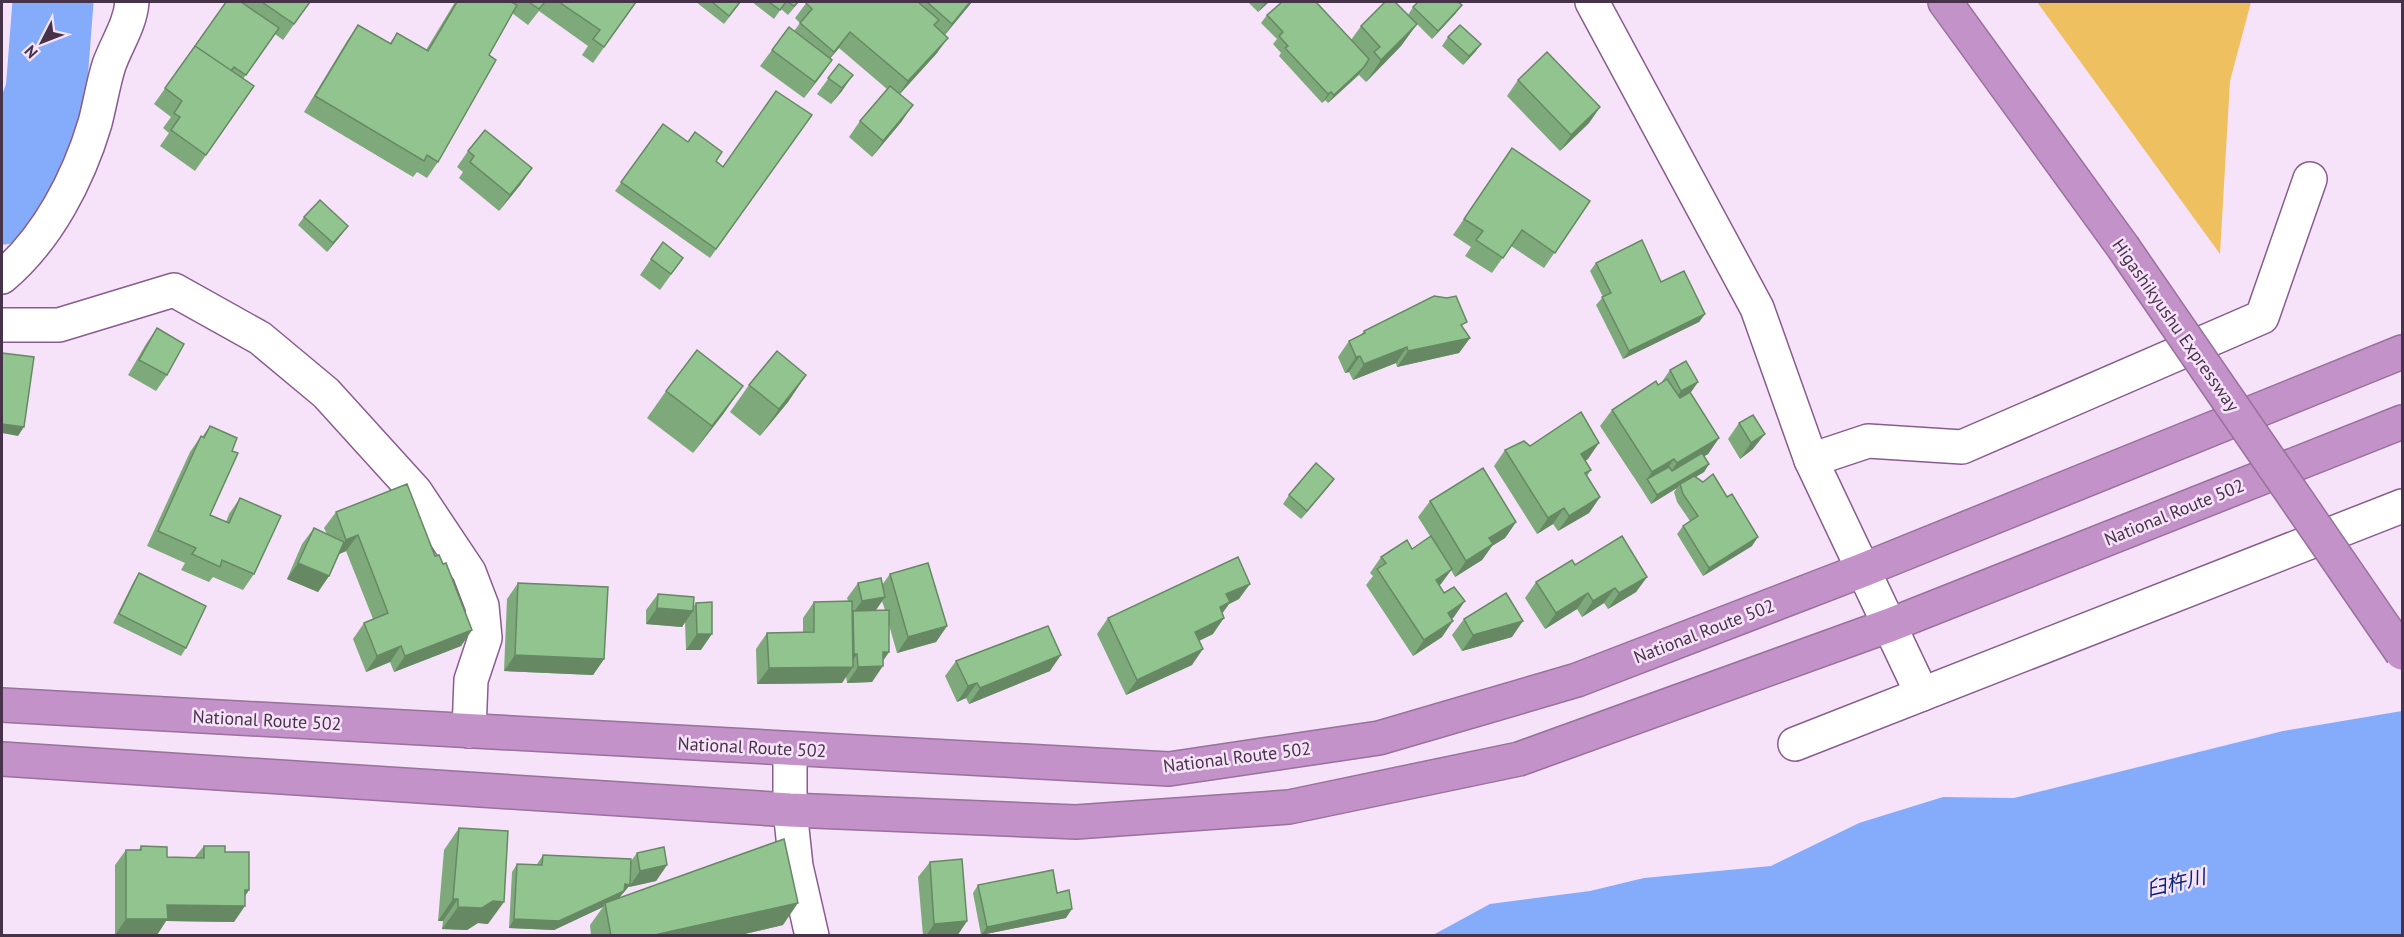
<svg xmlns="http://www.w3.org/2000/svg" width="2404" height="937" font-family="'PT Sans','Noto Sans JP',sans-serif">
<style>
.green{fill:#efc060}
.water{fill:#84acfb}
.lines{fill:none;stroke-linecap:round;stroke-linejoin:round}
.river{stroke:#84acfb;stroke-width:81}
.minor-casing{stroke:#895c8e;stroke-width:36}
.highway-casing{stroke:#98719c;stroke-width:36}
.minor{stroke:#fff;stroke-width:33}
.highway{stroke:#c392c9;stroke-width:33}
.highway-bridge-casing{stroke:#98719c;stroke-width:36;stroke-linecap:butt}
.highway-bridge{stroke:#c392c9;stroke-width:33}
.wall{fill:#7ea97b;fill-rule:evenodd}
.shaded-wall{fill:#668964}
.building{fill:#92c48f;stroke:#668964;stroke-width:1.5}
.labels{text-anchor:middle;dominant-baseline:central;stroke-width:5;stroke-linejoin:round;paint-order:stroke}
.street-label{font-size:18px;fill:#473349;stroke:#f7e3f9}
.water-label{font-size:20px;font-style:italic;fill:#042679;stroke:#f7e3f9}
</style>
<rect width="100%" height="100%" fill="#f7e3f9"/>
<polygon class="green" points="2037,2 2251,2 2230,81 2220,254"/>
<polygon class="water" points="2402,711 2402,935 1433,935 1490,904 1590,891 1644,878 1771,866 1859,823 1943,797 2014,798 2283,731"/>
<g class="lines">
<polyline class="river" points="2,204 7,197 46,93 53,2"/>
<g class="minor-casing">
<g id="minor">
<polyline points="1592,2 1757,308 1811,460 1922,694"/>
<path d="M2 277C47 239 78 180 95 123 100 104 103 84 109 65 117 43 130 25 132 2"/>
<polyline points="2,325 59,325 174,290 260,338 326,393 415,491 469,572 482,606 485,638 471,680 469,731"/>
<polyline points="1811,460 1868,441 1962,447 2262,317 2310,179"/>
<polyline points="1795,744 2402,506"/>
<polyline points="790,749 790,810 796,866 812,936"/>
</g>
</g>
<g class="highway-casing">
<g id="highway">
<polyline points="1945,2 2123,247"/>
<polyline points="2,705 1169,769 1379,738 1577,680 1863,570 2402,352"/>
<polyline points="2,759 790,810 1076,822 1289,807 1519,759 1890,625 2402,422"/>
</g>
</g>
<use href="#minor" class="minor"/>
<use href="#highway" class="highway"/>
<g class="highway-bridge-casing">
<polyline id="highway-bridge" points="2123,247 2402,653"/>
</g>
<use href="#highway-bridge" class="highway-bridge"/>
</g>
<g class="wall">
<polygon points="226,2 310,2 283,40 275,34 243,79 254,86 195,171 160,146 169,133 163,128 171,117 154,104"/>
<polygon points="455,2 636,2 593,63 582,55 588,46 539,11 528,25 512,13 489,55 438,162 427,178 417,172 413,177 304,112 347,41 358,25 390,43 397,33 426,50"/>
<polygon points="696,2 741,2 724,24"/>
<polygon points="752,2 799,2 788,15 781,9 774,19"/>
<polygon points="807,2 972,2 945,35 937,53 900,94 902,121 872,157 849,137 860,121 887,89 839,48 830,58 832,60 804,98 760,66 772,50 794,31 800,23 795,18"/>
<polygon points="1248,2 1269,2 1258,12"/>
<polygon points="1413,7 1456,13 1432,39 1417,24 1401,46 1366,82 1359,75 1328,103 1325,100 1322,103 1279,56 1281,53 1273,44 1277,39 1261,23 1267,15 1351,40 1361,26 1408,15"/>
<polygon points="1448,37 1481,44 1475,52 1463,65 1442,46"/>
<polygon points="839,64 842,91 831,104 817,94"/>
<polygon points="1518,80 1600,107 1589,123 1560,151 1507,96"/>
<polygon points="812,115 710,258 615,191 663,124 723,167"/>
<polygon points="1512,148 1590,201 1544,268 1511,246 1492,273 1465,256 1471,247 1453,235"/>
<polygon points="468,151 521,184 499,211 459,178 463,172 457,167"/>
<polygon points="304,217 342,234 327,252 298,225"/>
<polygon points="683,258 660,290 640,275 651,259"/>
<polygon points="1596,263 1661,282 1705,314 1699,322 1623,359 1596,305 1603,297 1590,271"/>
<polygon points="157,328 167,375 156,391 128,375 146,344"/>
<polygon points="1463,328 1470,338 1459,353 1397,367 1396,363 1353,380 1349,372 1345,373 1338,357 1349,341 1361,335 1364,331"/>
<polygon points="1670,370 1698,382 1690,393 1719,438 1708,454 1704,456 1709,464 1704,472 1696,477 1752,546 1703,576 1677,534 1683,526 1690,521 1677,502 1674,492 1677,488 1651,504 1641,488 1600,426 1612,410 1661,383"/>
<polygon points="806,375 788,402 760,436 730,412 749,385"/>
<polygon points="666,391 724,413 693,453 647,418"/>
<polygon points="1753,415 1753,449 1740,459 1728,439 1739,423"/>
<polygon points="210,426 232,451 210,515 226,522 229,514 240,498 254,574 243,590 213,577 209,582 181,570 185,563 147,546 190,452 201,436 202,437"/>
<polygon points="1530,446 1588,459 1585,461 1591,470 1587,476 1600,497 1589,513 1558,531 1553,524 1537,534 1494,466 1505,450"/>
<polygon points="1334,479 1328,487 1301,519 1283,504 1289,495"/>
<polygon points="1430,501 1516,522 1505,538 1492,546 1482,560 1455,577 1451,570 1439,586 1454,617 1452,619 1442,637 1413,656 1366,585 1373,576 1370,573 1381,557 1412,549 1430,536 1418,517"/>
<polygon points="336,512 435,556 472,630 461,646 394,672 390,662 366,672 353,639 364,623 373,619 346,551 339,554 329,576 318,592 287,579 302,544 314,528 327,534 324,528"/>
<polygon points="1575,565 1647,577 1636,592 1608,609 1604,603 1582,617 1577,609 1545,629 1525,598 1536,582"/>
<polygon points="139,573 186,648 181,656 113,623 134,581"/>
<path d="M890 574 947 626 936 642 897 653 889 625V652L883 660 872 682 847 683 846 676 842 683 757 684 756 649 767 633 803 632V618L814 602 848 601 847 598 858 583 882 585ZM882 601 885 610H875Z"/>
<polygon points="518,583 604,659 593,675 504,671 507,599"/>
<polygon points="658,594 693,607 696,603 701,650 686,650 685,621 682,627 646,624 646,610"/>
<polygon points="1239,599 1229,604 1222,613 1213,634 1199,641 1192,665 1126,695 1097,634 1108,618"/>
<polygon points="1464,619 1512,637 1462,651 1452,635"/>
<polygon points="956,661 1050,671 969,704 966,698 957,702 945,676"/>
<polygon points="459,828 488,924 478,923 467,930 442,929 443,921 438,921 444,850"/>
<polygon points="141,846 167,857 195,857 204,846 225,852 249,890 245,896 234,922 166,921 157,935 115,935 115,865 126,850 139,850"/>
<polygon points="637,853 667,865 656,881 629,887 629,886 619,898 783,925 736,936 591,936 590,925 603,907 554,930 509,928 512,872 517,864 537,864 543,855 631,861"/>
<polygon points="930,862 967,921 957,936 923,936 918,877"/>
<polygon points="978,885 1057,893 1066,918 981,935 973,893"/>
</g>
<g class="shaded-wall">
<polygon points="970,2 972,2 941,39 952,24"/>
<polygon points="1266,2 1269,2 1258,12 1264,4"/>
<polygon points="1462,5 1456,13 1432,39 1438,31"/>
<polygon points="1417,24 1401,46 1366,82 1381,60"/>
<polygon points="850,32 839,48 823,67 834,52"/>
<polygon points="948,38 937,53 897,97 908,81"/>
<polygon points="1481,44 1475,52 1463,65 1469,56"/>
<polygon points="832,60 821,76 804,98 815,82"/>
<polygon points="1364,67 1359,74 1328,103 1334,95"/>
<polygon points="853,75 842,91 831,104 842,88"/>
<polygon points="1331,92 1325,100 1322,103 1328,94"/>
<polygon points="913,105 902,121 872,157 883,141"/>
<polygon points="1600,107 1589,123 1560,151 1571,135"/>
<polygon points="532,168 521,184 499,211 510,195"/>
<polygon points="348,226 342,234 327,252 333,243"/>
<polygon points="1705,314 1699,322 1623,359 1629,351"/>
<polygon points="1470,338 1459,353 1397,367 1408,351"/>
<polygon points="1407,347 1396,363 1353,380 1364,364"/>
<polygon points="1360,356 1349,372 1345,373 1356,357"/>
<polygon points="806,375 788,402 760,436 779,409"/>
<polygon points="1698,382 1687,398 1670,407 1681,391"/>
<polygon points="743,386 724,413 693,453 712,426"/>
<polygon points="2,424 24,427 18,436 2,433"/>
<polygon points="1765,434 1753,449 1740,459 1751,443"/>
<polygon points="1719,438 1708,454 1666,479 1677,463"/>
<polygon points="1599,443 1588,459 1570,470 1581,454"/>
<polygon points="1674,459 1663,475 1647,479 1652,472"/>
<polygon points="1709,464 1704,472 1680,486 1680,484 1677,488 1651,504 1657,495"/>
<polygon points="1334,479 1328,487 1301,519 1307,511"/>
<polygon points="1600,497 1589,513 1558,531 1569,516"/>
<polygon points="1564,508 1553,524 1537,534 1548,518"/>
<polygon points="1516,522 1505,538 1492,546 1482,560 1455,577 1466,561 1489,538"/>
<polygon points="358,535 346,551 335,556 346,540"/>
<polygon points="1758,537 1752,546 1703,576 1709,568"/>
<polygon points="298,563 329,576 318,592 287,579"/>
<polygon points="1452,569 1441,584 1424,596 1436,580"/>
<polygon points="1647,577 1636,592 1608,609 1619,593"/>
<polygon points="1250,584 1239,599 1229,604 1219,618 1219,609 1226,594"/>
<polygon points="1615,588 1604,603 1582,617 1593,601"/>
<polygon points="1588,593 1577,609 1545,629 1556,613"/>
<polygon points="885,597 874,613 853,613 862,601"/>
<polygon points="1465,601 1454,617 1437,629 1448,613"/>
<polygon points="657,608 693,611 682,627 646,624"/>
<polygon points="1224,618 1213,634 1184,648 1195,632"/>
<polygon points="1453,621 1442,637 1413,656 1424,640"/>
<polygon points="1523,621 1512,637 1462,651 1473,635"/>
<polygon points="947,626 936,642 897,653 908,637"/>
<polygon points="472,630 461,646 394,672 405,656"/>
<polygon points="697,634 712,634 701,650 686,650"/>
<polygon points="401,646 390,662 366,672 377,656"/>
<polygon points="1203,649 1192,665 1126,695 1137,680"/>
<polygon points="883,652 889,652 879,667 883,666 872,682 847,683 858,667"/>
<polygon points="854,654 857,654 848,667 853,667 842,683 757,684 769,668 845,667"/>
<polygon points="515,655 604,659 593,675 504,671"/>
<polygon points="1061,655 1050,671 969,704 980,688"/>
<polygon points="977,683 966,698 957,702 968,686"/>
<polygon points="667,865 656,881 629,887 640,871"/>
<polygon points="625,884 630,885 618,899 605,903 603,907 554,930 509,928 514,919"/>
<polygon points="245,890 249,890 238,906 245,906 234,922 166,921 157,935 115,935 126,919 167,905"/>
<polygon points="453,899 458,899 443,921 438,921"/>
<polygon points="493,901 504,902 488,924 478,923 467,930 442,929 458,907"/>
<polygon points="798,903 783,925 736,936 650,936"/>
<polygon points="1072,909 1066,918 981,935 987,927"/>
<polygon points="967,921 957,936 926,936 934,924"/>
</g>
<g class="building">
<polygon points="226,2 241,2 279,28 246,75 234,67 231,71 195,46"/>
<polygon points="262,2 310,2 294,24"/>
<polygon points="457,2 511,2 517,5 489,55 496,60 438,162 427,155 424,161 315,96 358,25 391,44 397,33 428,51"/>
<polygon points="529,2 545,2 539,9"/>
<polygon points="559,2 636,2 604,47 593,39 600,30"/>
<polygon points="712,2 740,2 729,16"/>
<polygon points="769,2 786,2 780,10"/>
<polygon points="788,2 798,2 794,6"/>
<polygon points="807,2 918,2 939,20 934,25 948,38 908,81 850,32 834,52 800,23 812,9 806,3"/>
<polygon points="927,2 970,2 952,24"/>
<polygon points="1282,2 1316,2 1369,59 1364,67 1334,95 1331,92 1328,94 1285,48 1288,46 1279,36 1283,32 1267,15"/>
<polygon points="1385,2 1395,2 1417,24 1381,60 1374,52 1380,47 1361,26"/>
<polygon points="1418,2 1458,2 1462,5 1438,31 1413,7"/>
<polygon points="1460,25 1481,44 1469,56 1448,37"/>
<polygon points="789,27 832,60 815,82 772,50"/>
<polygon points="195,46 254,86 206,155 171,130 180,117 174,113 182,101 165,88"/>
<polygon points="1547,52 1600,107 1571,135 1518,80"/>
<polygon points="839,64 853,75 842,88 828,78"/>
<polygon points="890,86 913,105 883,141 860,121"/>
<polygon points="776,91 812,115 716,249 621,182 663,124 688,142 695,132 722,152 716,161 723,167"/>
<polygon points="485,130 532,168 510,195 470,162 474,156 468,151"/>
<polygon points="1512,148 1590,201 1555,253 1522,230 1503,258 1476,240 1483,231 1464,219"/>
<polygon points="320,200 348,226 333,243 304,217"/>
<polygon points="1642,240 1661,282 1684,271 1705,314 1629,351 1602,297 1611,293 1596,263"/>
<polygon points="663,242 683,258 671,274 651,259"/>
<polygon points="1434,296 1447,298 1456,296 1467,322 1461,325 1470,338 1408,351 1407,347 1364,364 1360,356 1356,357 1349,341 1365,333 1364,331"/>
<polygon points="157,328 184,344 167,375 139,360"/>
<polygon points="697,350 743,386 712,426 666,391"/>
<polygon points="777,351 806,375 779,409 749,385"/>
<polygon points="2,353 34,357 24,427 2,424"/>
<polygon points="1686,361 1698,382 1681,391 1670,370"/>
<polygon points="1667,379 1680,398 1690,392 1719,438 1677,463 1674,459 1652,472 1612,410 1656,381 1658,385"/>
<polygon points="1581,412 1599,443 1581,454 1591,470 1585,473 1600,497 1569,516 1564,508 1548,518 1505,450 1524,441 1530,446"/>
<polygon points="1753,415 1765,434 1751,443 1739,423"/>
<polygon points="210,426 237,438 232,451 238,453 210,515 229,523 240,498 281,516 254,574 222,560 220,567 192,554 196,548 158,531 201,436 204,438"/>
<polygon points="1702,453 1709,464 1657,495 1647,479 1669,467 1672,471"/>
<polygon points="1316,463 1334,479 1307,511 1289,495"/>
<polygon points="1483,468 1516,522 1489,538 1493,544 1466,561 1430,501"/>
<polygon points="1713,474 1727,497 1732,494 1758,537 1709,568 1683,526 1698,516 1683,494 1680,484 1694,476 1703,482"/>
<polygon points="407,484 435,556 439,555 443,564 446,563 472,630 405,656 401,646 377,656 364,623 388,613 358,535 346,540 336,512"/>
<polygon points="314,528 344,542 329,576 298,563"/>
<polygon points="1431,536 1452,569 1436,580 1444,593 1454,587 1465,601 1448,613 1453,621 1424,640 1377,569 1386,563 1381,557 1407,540 1412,549"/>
<polygon points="1622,536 1647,577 1619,593 1615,588 1593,601 1588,593 1556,613 1536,582 1572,560 1575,565"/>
<polygon points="1238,557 1250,584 1226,594 1230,602 1220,607 1224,618 1195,632 1203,649 1137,680 1108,618"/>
<polygon points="928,563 947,626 908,637 890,574"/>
<polygon points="139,573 206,606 186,648 119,614"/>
<polygon points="881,578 885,597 862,601 858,583"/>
<polygon points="518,583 608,587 604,659 515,655"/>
<polygon points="1506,593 1523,621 1473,635 1464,619"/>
<polygon points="658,594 694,597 693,611 657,608"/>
<polygon points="852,601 853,667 769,668 767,633 814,632 814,602"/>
<polygon points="712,602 712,634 697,634 696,603"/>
<polygon points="889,610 889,652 883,652 883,666 858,667 857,654 854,654 853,611"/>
<polygon points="1048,626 1061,655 980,688 977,683 968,686 956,661"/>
<polygon points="459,828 508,831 504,902 493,901 482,908 458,907 458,899 453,899"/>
<polygon points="784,839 798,903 650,936 611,936 605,903"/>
<polygon points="141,846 167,847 167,857 204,858 204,846 225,846 225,852 249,852 249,890 245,890 245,906 167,905 168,919 126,919 126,850 141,850"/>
<polygon points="664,847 667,865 640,871 637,853"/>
<polygon points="543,855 631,859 630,885 625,884 624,891 559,921 514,919 517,864 542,865"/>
<polygon points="962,859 967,921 934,924 930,862"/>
<polygon points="1053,870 1057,893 1069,890 1072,909 987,927 978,885"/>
</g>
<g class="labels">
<g class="street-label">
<text transform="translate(2176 325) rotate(55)">Higashikyushu Expressway</text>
<text transform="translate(2174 512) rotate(-22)">National Route 502</text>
<text transform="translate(1704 631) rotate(-21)">National Route 502</text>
<text transform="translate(267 720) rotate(3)">National Route 502</text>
<text transform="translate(752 747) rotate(3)">National Route 502</text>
<text transform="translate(1237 757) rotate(-7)">National Route 502</text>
</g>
<g class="water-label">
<text transform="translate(2176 883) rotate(-13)">臼杵川</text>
</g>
</g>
<rect width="2404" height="937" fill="none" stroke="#473349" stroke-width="6"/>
<g transform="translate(42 42) rotate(228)" stroke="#f7e3f9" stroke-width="4.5" paint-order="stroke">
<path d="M0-4.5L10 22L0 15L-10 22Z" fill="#473349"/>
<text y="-9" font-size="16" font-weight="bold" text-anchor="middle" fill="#473349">N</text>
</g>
</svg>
